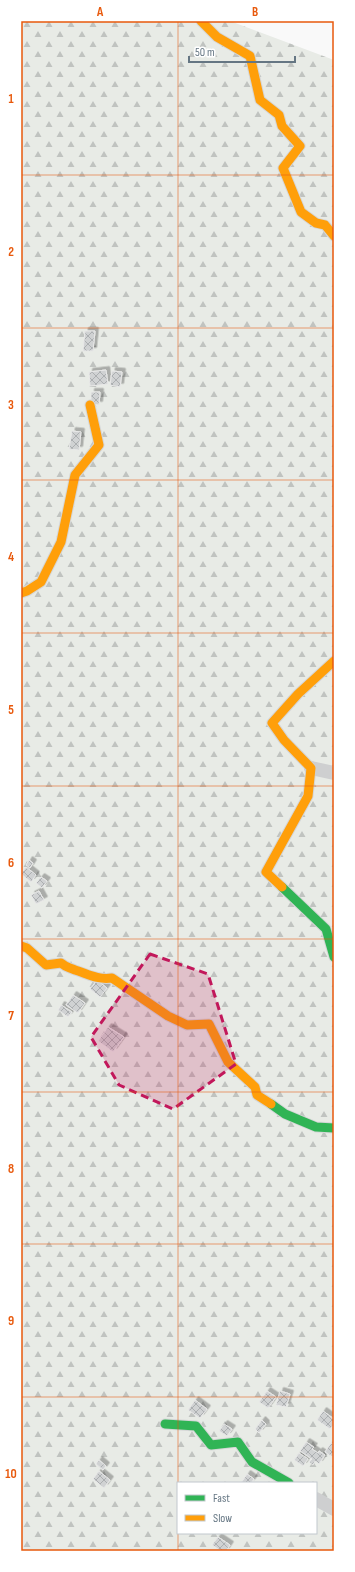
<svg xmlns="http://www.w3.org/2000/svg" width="355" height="1572" font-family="'Sofia Sans Condensed',sans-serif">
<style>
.forest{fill:url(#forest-firs);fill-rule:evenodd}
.building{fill:url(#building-cross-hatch);stroke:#e8e8e8;filter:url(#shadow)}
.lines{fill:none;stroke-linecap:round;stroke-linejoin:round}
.fast-casing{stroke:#d5d6d7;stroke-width:11}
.slow-casing{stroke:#d5d6d7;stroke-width:11}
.street{stroke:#cecfd0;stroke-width:14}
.fast{stroke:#30b455;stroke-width:9}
.slow{stroke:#ff9f0a;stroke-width:9}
.marked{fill:#c2185b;fill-opacity:0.2;stroke:#c2185b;stroke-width:3;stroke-dasharray:8 5;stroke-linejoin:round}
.grid{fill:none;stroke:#e8590c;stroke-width:1;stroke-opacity:0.55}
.neatline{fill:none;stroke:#e8590c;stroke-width:1.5}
.grid-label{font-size:13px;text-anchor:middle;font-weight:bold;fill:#e8590c}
</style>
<defs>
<pattern id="forest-firs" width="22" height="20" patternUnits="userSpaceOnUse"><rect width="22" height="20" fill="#e8ebe6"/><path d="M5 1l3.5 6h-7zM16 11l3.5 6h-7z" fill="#c0c3c0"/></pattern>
<pattern id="building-cross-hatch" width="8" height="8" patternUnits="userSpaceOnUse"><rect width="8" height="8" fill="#d0d2d3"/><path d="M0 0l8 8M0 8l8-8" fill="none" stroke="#acafb1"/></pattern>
<filter id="shadow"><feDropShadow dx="3.5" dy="-3.5" stdDeviation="0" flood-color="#0004"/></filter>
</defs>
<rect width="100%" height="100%" fill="#f9f9f9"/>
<path class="forest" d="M21 21H230L334 60V1551H21ZM178 1483H316V1533H178Z"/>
<g class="building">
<polygon points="85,331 95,331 93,351 83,351"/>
<polygon points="106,370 108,384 90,386 89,372"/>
<polygon points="112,371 122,372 120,387 110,385"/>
<polygon points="91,392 100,392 99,405 91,404"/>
<polygon points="72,431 81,432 79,450 69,449"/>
<polygon points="29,860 33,863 30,868 26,865"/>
<polygon points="26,867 36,875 31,882 21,874"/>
<polygon points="41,877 47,881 42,888 36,883"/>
<polygon points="39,891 44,900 36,904 31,895"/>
<polygon points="97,980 107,988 100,997 90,989"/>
<polygon points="73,995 85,1003 78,1013 66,1005"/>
<polygon points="61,1005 72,1012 68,1017 58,1010"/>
<polygon points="108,1027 124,1037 113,1052 98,1041"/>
<polygon points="267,1391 276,1397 268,1408 259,1402"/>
<polygon points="280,1391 290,1394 286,1407 276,1405"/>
<polygon points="195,1400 207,1409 200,1418 188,1410"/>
<polygon points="323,1411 334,1419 334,1425 330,1429 317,1420"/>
<polygon points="262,1420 266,1424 259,1433 255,1429"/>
<polygon points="224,1424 232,1429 227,1436 219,1431"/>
<polygon points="306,1442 314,1447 312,1449 318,1453 319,1451 325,1455 319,1464 315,1461 313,1465 309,1462 312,1459 300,1451"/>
<polygon points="331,1443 334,1445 334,1458 325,1452"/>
<polygon points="299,1453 308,1459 303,1466 294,1460"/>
<polygon points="99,1460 106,1466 103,1470 96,1464"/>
<polygon points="99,1471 110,1480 104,1488 93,1479"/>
<polygon points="247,1474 254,1479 251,1483 241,1483"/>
<polygon points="218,1537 230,1545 226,1551 221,1551 212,1545"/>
</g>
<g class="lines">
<g class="fast-casing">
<g id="fast">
<polyline points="282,887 326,929 334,957"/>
<polyline points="271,1104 285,1114 316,1127 334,1128"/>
<polyline points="165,1424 196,1426 211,1445 238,1442 252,1462 289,1483"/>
</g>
</g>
<g class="slow-casing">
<g id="slow">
<polyline points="201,21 217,37 250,56 260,100 279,115 282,126 300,146 283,168 301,212 316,223 325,225 334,236"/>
<polyline points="21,593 27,591 41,582 61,542 75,475 99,445 90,405"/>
<polyline points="282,887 266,872 308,796 311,768 284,740 272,723 298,694 334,661"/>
<path d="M21 946 27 948 46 965 61 963C67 968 68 967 75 970 88 974 97 980 112 978L168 1016 187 1025 209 1024 228 1062 255 1087 257 1095 271 1104"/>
</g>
</g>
<g class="street">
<polyline points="311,768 334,773"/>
<polyline points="316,1499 334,1509"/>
</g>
<use href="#fast" class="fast"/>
<use href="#slow" class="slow"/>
</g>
<path class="marked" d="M150 954 208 974 236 1064 173 1109 119 1085 91 1037Z"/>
<path class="grid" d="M178 21V1551M21 175H334M21 328H334M21 480H334M21 633H334M21 786H334M21 939H334M21 1092H334M21 1244H334M21 1397H334"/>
<rect width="355" height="1572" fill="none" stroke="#ffffff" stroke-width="44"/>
<rect x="177" y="1482" width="140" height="52" fill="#ffffff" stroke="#c1c8cd"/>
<rect x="185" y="1495" width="20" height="6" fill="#30b455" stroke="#c1c8cd"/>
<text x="213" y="1502" font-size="12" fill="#657683">Fast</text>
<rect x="185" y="1515" width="20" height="6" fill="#ff9f0a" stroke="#c1c8cd"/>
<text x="213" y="1522" font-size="12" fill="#657683">Slow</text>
<path d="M189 56v6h106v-6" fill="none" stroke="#657683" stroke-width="2"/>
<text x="195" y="56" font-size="12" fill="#657683" stroke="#ffffff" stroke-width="3" paint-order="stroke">50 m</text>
<rect x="22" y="22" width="311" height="1528" class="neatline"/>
<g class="grid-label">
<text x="100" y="16">A</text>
<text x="255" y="16">B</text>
<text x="11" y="103">1</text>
<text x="11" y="256">2</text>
<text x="11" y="409">3</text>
<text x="11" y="561">4</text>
<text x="11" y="714">5</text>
<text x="11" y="867">6</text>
<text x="11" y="1020">7</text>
<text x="11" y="1173">8</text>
<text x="11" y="1325">9</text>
<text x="11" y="1478">10</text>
</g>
</svg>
